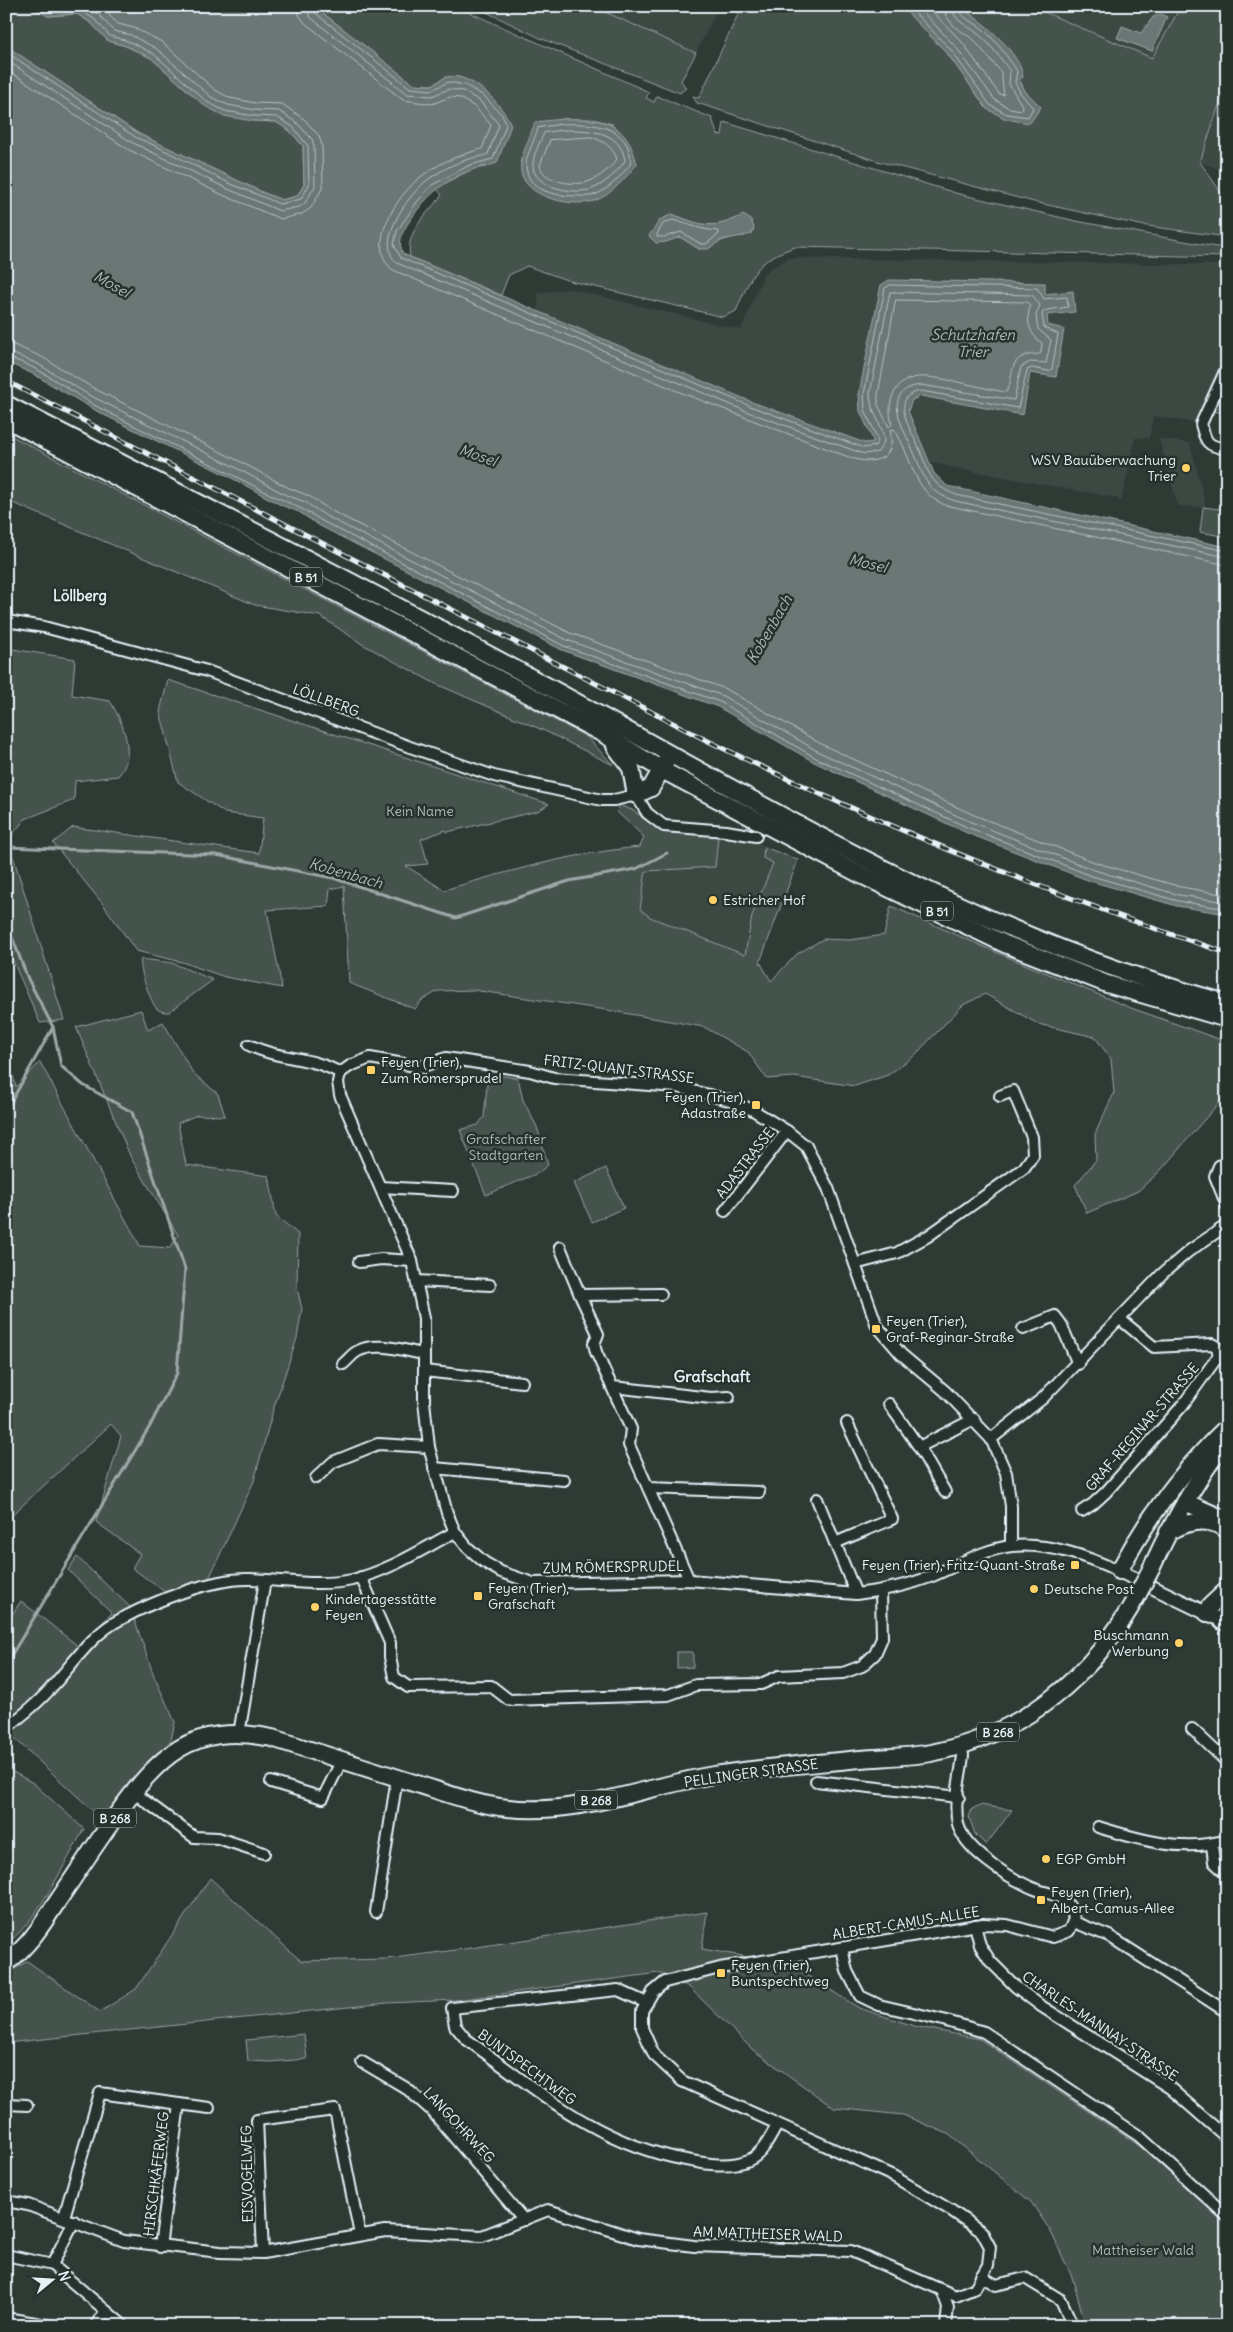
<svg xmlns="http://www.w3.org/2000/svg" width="1233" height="2332" font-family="Delius,sans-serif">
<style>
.built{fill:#3b4843}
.green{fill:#45524e;stroke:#96a2a3;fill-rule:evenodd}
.water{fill:#6b7775;stroke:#9da8a9}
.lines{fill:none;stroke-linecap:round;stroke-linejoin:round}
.shore{stroke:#b6c0c4;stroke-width:1}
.stream{stroke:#9da8a9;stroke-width:3}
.minor-casing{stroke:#e8f1f8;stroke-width:14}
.tertiary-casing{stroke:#e8f1f8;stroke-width:16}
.primary-casing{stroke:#e8f1f8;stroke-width:20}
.minor{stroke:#26332d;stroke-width:10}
.tertiary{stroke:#26332d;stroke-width:12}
.primary{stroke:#26332d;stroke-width:16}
.rail-casing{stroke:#e8f1f8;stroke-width:5}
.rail{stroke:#26332d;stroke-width:3;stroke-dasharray:9;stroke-linecap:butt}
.primary-bridge-casing{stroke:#e8f1f8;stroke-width:20;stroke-linecap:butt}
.primary-bridge{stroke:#26332d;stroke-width:16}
.poi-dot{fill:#ffd166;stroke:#26332d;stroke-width:2}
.labels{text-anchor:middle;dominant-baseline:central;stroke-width:5;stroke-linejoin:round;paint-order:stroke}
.shield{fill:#26332d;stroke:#aeb8bb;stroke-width:1}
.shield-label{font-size:12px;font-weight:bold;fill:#e8f1f8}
.poi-label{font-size:14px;fill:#e8f1f8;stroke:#26332d;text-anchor:start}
.street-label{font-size:14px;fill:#e8f1f8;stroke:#26332d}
.park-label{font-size:14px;fill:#afb9bc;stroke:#26332d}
.water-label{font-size:15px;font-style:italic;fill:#b0babd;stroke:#26332d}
.neighbourhood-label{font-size:15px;font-weight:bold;fill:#e8f1f8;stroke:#26332d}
.quarter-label{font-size:16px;font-weight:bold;fill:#e8f1f8;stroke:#26332d}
</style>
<rect width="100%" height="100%" fill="#2e3b35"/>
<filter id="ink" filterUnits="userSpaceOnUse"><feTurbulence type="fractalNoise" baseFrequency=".02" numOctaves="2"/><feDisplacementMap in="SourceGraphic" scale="10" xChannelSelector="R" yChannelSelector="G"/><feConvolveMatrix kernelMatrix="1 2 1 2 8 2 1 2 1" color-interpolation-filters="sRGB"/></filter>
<g filter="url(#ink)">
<g class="built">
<polygon points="592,6 719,6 696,53"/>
<polygon points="1030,6 1181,6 1152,58"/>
<polygon points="1227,81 1227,172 1200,162"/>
<polygon points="789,258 1227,265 1227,353 1196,423 1153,416 1149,438 1135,438 1122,499 1119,501 1117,498 949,467 857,441 752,402 538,311 538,293 570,289 741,330 764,274 771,268"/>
<polygon points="1159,439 1190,443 1206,507 1178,506"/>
<polygon points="718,837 746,839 764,845 763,858 773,863 752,916 745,955 650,917 640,909 646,871 714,867"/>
</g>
<g class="green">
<polygon points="6,6 30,6 48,16 77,14 91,23 108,41 126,46 151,58 205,106 253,121 276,122 290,131 303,146 304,185 297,196 282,200 264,193 139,134 6,46"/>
<path d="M314 6H389L399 11 401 6H455L649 92 646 98 654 102 657 96 712 118 717 134 722 135 724 122 959 194 1076 221 1216 247 1227 245V257L795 247C755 260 752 275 736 311L723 317 570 281 527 266 509 275 501 295 410 257C405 232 427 214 442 195L436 188 472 169 486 167 447 77 432 85 413 84ZM562 119H593L613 124 520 162 528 145ZM672 214C702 226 713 230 743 216L745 236C727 236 716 245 699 249L680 237Z"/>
<polygon points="474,6 592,6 696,53 681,81 686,88 680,93 540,38"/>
<polygon points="742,6 901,6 947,53 987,109 1033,101 1025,91 995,35 962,6 1030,6 1152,58 1181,6 1227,6 1227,81 1200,162 1227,201 1227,237 1140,225 1034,202 881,162 697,103 693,96 699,98"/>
<polygon points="1219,402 1227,406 1227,414 1213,411 1214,405"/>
<polygon points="6,433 587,737 613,765 547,732 436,684 362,644 320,616 255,605 6,500"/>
<polygon points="1203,507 1227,510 1227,537 1200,532"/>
<path d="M6 648 75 659 72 695 110 701C123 722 137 756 118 776L75 781 74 800 25 819 8 840 64 1020 40 1023 6 945Z"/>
<path d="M168 680 549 804 538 811 447 832 446 830 421 839 428 864 406 866 444 890C509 871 572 853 640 847L644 837 617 812 619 805 632 810 663 830 718 837 715 867 646 871 640 909 650 917 745 955 752 916 773 863 763 858 764 847 798 860 760 962 771 981 797 954 823 939 850 940 884 935 891 906 998 953 1131 1008 1227 1042V1097L1223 1098 1160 1171 1138 1191 1087 1213 1075 1185 1096 1160 1095 1134 1114 1093 1111 1059 1095 1037 1038 1024 985 994 963 1005 914 1056 888 1075 855 1086 794 1077 767 1079 748 1052 704 1027 607 1010 473 990 438 991 421 1001 415 1009 349 983 344 886 330 889 328 906 267 910 282 988 225 977 182 962 136 951 103 904 53 843 73 827 259 853 263 818 225 813 178 782 160 711Z"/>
<path d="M141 959 172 963 213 980 169 1012C165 1012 161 1012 157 1009 151 1003 138 967 141 959Z"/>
<polygon points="141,1010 148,1030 163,1022 193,1073 218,1094 225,1116 197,1115 178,1123 186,1165 269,1176 276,1216 298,1234 297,1288 302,1309 297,1338 273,1410 254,1481 205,1587 165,1592 132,1568 140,1554 96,1522 121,1436 111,1424 14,1513 6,1528 6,1050 16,1087 40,1062 140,1246 170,1248 178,1235 131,1158 76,1027"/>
<polygon points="488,1074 518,1078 523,1100 537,1127 548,1165 538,1173 486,1195 460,1130 478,1125 484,1117"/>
<polygon points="606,1168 624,1208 592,1222 574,1183"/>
<polygon points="77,1557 130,1607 154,1676 175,1722 171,1740 103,1820 13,1737 6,1741 6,1624 21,1601 78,1646 112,1613 68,1570"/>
<polygon points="677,1652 693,1652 693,1667 677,1668"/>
<path d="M6 1768 33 1783 84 1829C67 1859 34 1928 6 1943Z"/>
<polygon points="980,1805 1012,1810 986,1845 975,1834 969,1817 972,1809"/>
<polygon points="210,1878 301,1961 386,1959 464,1949 707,1912 702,1949 789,1964 859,2008 914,2026 980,2039 1140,2146 1227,2225 1227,2326 1086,2326 1072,2277 1050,2230 1031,2202 948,2134 903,2115 834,2108 753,2050 689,1987 659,1973 456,2000 387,2003 6,2043 6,1975 27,1961 100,2012 136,1989"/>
<polygon points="304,2034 307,2059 270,2062 248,2061 246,2040"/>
</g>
<g class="water">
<path d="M30 6H314L413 84C419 84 427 86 432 85 437 83 441 79 446 77 471 71 503 105 511 125L497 163C488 167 479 167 471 170 444 181 427 195 411 219 403 231 397 239 403 254L752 402 865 443 873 442V440L860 411 859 393 881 285 889 280 1045 283V294L1073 291 1075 312 1047 315 1048 325 1064 329 1056 377 1030 373 1023 415 921 396 912 400 908 411 934 473 947 486 1227 547V914L1177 906 1090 881 967 833 814 762 718 707 562 650 320 526 299 512 281 505 228 476 100 413 33 374 6 362V46L139 134 264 193 282 200 297 196 304 185 303 146 290 131 276 122 253 121 224 116 205 106 151 58 126 46 108 41 91 23 77 14 48 16Z"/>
<path d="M901 6H962C969 15 978 19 986 26 1000 38 1021 59 1023 77L1019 79 1025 91 1041 107 1030 123 1006 119 987 109 947 53Z"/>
<polygon points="1161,14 1167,17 1152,51 1117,38 1122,26 1141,33 1153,17"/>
<path d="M562 119C601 118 626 120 637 164 627 176 611 196 594 201 570 208 515 196 521 162 522 154 532 132 535 122Z"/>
<path d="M672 214C702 226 713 230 743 215L751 220 754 228 752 234 721 240 708 249H699L680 237 666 242 656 243 649 236 660 220Z"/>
</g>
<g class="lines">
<g class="shore">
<path d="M298 6 299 15 305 23 403 100 432 104 450 97 460 98 475 107 491 125 482 149C462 154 443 161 426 173 401 189 362 245 393 270L682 393 851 458C874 465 897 460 890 430L894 429C912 455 912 492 945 505L1227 565"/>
<path d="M305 6 310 17 407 94 432 96 449 89 463 91 480 101 499 125 488 154C482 157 475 157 469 159 456 162 441 171 430 178 410 192 373 242 397 263L748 412 864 454 878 452 884 442C884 425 870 412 870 394L890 292 1032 295 1040 305 1036 315 1038 329 1051 340 1046 363 1030 362 1021 367 1014 400 921 385C878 390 905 431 914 453 919 464 922 475 929 485 935 493 945 497 955 501L1227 557"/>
<path d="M312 6 314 12 410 88 432 90 448 82 465 85 484 96 502 115 506 125 493 159 470 165 432 185 417 202 397 231 394 245 401 258 750 406 864 448 875 446 878 440 865 410 864 394 885 288 890 285 1037 288 1044 299 1067 297 1068 307 1047 310 1042 313 1044 328 1058 334 1052 369 1049 371 1032 368 1027 370 1018 408 921 391C888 395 911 431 919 448 924 459 927 474 936 483 942 489 949 492 956 495L1227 551"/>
<path d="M908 6 951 50 990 105 1007 114 1028 117 1033 108 1021 94 1015 82 1017 71C1007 56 997 42 984 30 975 22 960 19 958 6"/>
<path d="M917 6 956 47 995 100 1009 108 1022 110 1023 107 1009 84 1010 71C1000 58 991 44 978 34 968 25 953 22 952 6"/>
<polyline points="927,6 962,42 999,94 1004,95 1001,72 974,40 954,26 946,16 944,6"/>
<polyline points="6,52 137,138 154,145 231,184 280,204 301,199 309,185 308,146 293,127 277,117 254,116 225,111 207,102 154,54 128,41 110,36 94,19 80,10 49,11 40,6"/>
<polyline points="6,60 133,143 228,189 280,211 299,207 305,203 315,186 314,146 312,139 297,123 279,111 255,110 228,105 211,97 157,49 131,35 114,31 98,14 86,6"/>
<polyline points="6,69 129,150 225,196 281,219 302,214 311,208 323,187 322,145 319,136 304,119 282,104 255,103 230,98 215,90 162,42 134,28 118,24 100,6"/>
<path d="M562 124C591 123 630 124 631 163 622 175 609 190 594 195 589 197 583 196 578 196 557 196 526 192 526 164 526 156 536 137 538 128Z"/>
<path d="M563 130C587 130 621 129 625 161 617 172 605 184 592 189 575 195 534 188 533 166 532 157 540 142 544 133Z"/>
<path d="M591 137C604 141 612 146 617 159 611 168 600 177 590 181 576 187 542 182 540 165L550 140Z"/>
<polygon points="673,220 703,229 718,231 719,234 706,244 701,244 681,232 664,237 657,237 657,234 663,224"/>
<path d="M896 300 1027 302 1030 306C1026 321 1029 334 1042 343L1041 353C1035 356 1028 353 1022 357 1008 364 1014 381 1006 392 984 389 937 375 918 377 893 380 886 404 892 424L889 427 878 405V395Z"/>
<polyline points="6,344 14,345 42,357 93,388 237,460 289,488 309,496 330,510 570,633 726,689 823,745 974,815 1097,863 1181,887 1227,895"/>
<polyline points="6,351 38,364 89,395 233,466 286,495 305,502 326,516 567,640 723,696 819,752 971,822 1094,870 1179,895 1227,902"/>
<path d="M6 358C30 360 73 393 96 406 151 435 207 461 262 490 283 501 303 508 322 521L564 646 720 702 816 758 969 828 1092 876 1178 901 1227 909"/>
</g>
<g class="stream">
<polyline points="6,847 216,855 333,878 456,918 569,881 636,869 667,853"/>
<polyline points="6,921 28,979 53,1027 6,1111"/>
<polyline points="6,1664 150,1426 177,1373 185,1269 132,1112 83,1085 61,1066 53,1027"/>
</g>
<g class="minor-casing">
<g id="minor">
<path d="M1227 367 1201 424C1206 443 1207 446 1227 449"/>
<polyline points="6,621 44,627 207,671 410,747 494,776 602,800 614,800 636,795 647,813 664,826 726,831 756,836"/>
<path d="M249 1045C278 1060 312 1056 340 1073"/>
<path d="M340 1073 338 1082 340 1095 412 1261 424 1318V1401L429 1447 447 1513 455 1532 467 1547 484 1562 501 1572 533 1583 689 1580 856 1594C881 1591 906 1586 930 1577 957 1566 983 1549 1012 1546 1050 1543 1086 1556 1119 1571"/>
<polyline points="340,1073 350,1066 370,1058 421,1067 446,1058 530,1071 554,1078 677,1087 725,1099 753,1110 787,1131 806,1146 828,1188 877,1326 901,1354 945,1391 991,1439 1006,1473 1011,1506 1011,1546"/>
<polyline points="1227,1161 1219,1166 1215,1176 1227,1206"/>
<polyline points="380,1187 453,1191"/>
<polyline points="725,1211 787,1131"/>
<polyline points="560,1247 580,1295"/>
<polyline points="359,1262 381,1259 412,1261"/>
<polyline points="855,1264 897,1253 928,1236 1024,1168 1033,1155 1032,1137 1013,1091 1000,1096"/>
<polyline points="417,1281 490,1285"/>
<polyline points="661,1294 580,1295 598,1334 594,1344 596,1352 631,1429 629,1445 689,1580"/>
<polyline points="1023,1329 1055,1316 1061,1324 1078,1364"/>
<path d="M343 1364C348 1360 353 1353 358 1351 376 1341 405 1351 424 1354"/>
<polyline points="424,1371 522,1382"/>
<polyline points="613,1387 711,1398 729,1397"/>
<polyline points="889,1404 919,1447 945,1492"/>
<polyline points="847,1423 892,1519 835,1543 856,1594"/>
<polyline points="991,1439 1043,1398 1162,1274 1189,1251 1227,1225"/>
<polyline points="919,1447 974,1419"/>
<polyline points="434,1468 564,1480"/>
<polyline points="316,1478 333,1462 378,1444 429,1447"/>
<polyline points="648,1488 759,1492"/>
<polyline points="817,1499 835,1543"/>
<polyline points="1082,1511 1093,1504 1106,1492 1182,1406 1219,1355 1217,1347 1212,1344 1154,1347 1120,1319"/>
<polyline points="361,1577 390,1643 390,1657 394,1677 408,1687 491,1686 509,1700 668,1695 696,1685 761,1684 779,1676 843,1673 862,1666 875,1654 882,1638 881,1591"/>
<path d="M6 1728C22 1716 38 1703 51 1688 73 1664 91 1634 121 1619 155 1601 211 1578 250 1579 284 1580 318 1587 352 1580 389 1571 422 1549 455 1532"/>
<polyline points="1192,1729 1227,1762"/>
<polyline points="239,1734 265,1580"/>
<polyline points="816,1781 959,1797"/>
<polyline points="271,1782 323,1798 342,1760"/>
<polyline points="133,1792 194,1837 218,1838 264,1853"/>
<path d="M1098 1827C1140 1840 1183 1853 1227 1840"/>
<polyline points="1212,1845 1214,1862 1227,1874"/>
<polyline points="376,1912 397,1778"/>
<polyline points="1074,1922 1109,1936 1227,2012"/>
<polyline points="975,1925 980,1945 990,1961 1016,1987 1041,2006 1170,2088 1227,2138"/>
<polyline points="842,1948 847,1971 860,1996 879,2005 943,2020 984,2032 1139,2136 1227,2216"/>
<path d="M647 2003 618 1990 452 2008 455 2026 466 2039C539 2091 595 2143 686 2160 706 2164 729 2168 749 2160 762 2155 771 2136 777 2125"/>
<polyline points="362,2062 406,2088 431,2110 524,2220"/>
<polyline points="6,2104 27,2105"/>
<polyline points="179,2104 209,2108"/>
<path d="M6 2201 28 2205 124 2241 220 2252 263 2253 385 2231 482 2236 548 2210 638 2239 694 2246 851 2251 956 2296 975 2288 988 2265 990 2247 982 2232 952 2211 893 2176 682 2081 654 2055 642 2028V2011L653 1992 665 1982 720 1968 983 1924 1007 1925 1053 1937 1069 1931 1074 1919C1068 1890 1049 1897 1028 1886 1005 1875 964 1849 958 1824 953 1802 961 1776 963 1755L961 1745"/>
<polyline points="64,2217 100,2093 179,2104 160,2247"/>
<polyline points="263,2253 257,2120 335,2110 360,2235"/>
<polyline points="6,2255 52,2265 74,2221"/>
<polyline points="52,2265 124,2326"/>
<polyline points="981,2276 996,2285 1025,2278 1061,2300 1073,2326"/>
<polyline points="942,2290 948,2307 946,2326"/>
<polyline points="6,2318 53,2326"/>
<polyline points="95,2326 106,2311"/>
</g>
</g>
<g class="tertiary-casing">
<polyline id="tertiary" points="1119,1571 1214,1617"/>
</g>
<g class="primary-casing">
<g id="primary">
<path d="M6 404C191 499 376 593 558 692 773 810 988 941 1227 1003"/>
<polyline points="6,419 605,735 662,770 857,873 1005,944 1107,984 1227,1019"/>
<polyline points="615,746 631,768 636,795 651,788 666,761"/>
<polyline points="1185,1502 1226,1520"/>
<path d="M1168 1532C1186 1522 1209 1516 1227 1530"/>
<path d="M1151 1569C1172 1523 1195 1480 1227 1440"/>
<path d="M1119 1571C1148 1517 1183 1469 1227 1427"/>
<polyline points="1207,1613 1210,1606 1227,1590"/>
<polyline points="1222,1621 1227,1612"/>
<path d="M6 1963C28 1947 42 1925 57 1902 76 1874 95 1845 115 1817 159 1756 190 1722 272 1738 320 1753 368 1768 417 1784 446 1793 477 1805 508 1808 577 1816 647 1786 714 1775 762 1767 811 1764 860 1759 884 1757 907 1757 931 1753 1023 1735 1094 1676 1138 1594"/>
</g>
</g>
<use href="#minor" class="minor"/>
<use href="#tertiary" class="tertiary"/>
<use href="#primary" class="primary"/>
<g class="rail-casing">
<path id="rail" d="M6 381 704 739C873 822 1047 894 1227 953"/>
</g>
<use href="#rail" class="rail"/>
<g class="primary-bridge-casing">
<polyline id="primary-bridge" points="1138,1594 1151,1569"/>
</g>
<use href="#primary-bridge" class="primary-bridge"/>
</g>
</g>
<g class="poi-dot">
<circle cx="1186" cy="468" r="5"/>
<circle cx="713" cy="900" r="5"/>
<rect x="366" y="1065" width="10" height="10" rx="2.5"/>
<rect x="751" y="1100" width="10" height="10" rx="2.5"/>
<rect x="871" y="1324" width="10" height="10" rx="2.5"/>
<rect x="1070" y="1560" width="10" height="10" rx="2.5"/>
<circle cx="1034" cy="1589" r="5"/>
<rect x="473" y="1591" width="10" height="10" rx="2.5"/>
<circle cx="315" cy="1607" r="5"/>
<circle cx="1179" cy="1643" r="5"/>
<circle cx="1046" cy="1859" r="5"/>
<rect x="1036" y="1895" width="10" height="10" rx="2.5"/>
<rect x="716" y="1968" width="10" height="10" rx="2.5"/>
</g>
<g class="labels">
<g class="shield">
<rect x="290" y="567.5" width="32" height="19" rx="4"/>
<rect x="921" y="901.5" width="32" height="19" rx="4"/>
<rect x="977" y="1722.5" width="42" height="19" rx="4"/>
<rect x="575" y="1790.5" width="42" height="19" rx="4"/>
<rect x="94" y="1808.5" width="42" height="19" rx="4"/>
</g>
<g class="shield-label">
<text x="306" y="577">B 51</text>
<text x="937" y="911">B 51</text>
<text x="998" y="1732">B 268</text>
<text x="596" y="1800">B 268</text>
<text x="115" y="1818">B 268</text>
</g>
<g class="poi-label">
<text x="1176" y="460" text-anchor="end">WSV Bauüberwachung<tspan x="1176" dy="16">Trier</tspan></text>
<text x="723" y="900">Estricher Hof</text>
<text x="381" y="1062">Feyen (Trier),<tspan x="381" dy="16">Zum Römersprudel</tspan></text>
<text x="746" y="1097" text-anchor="end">Feyen (Trier),<tspan x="746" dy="16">Adastraße</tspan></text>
<text x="886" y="1321">Feyen (Trier),<tspan x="886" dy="16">Graf-Reginar-Straße</tspan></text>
<text x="1065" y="1565" text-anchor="end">Feyen (Trier), Fritz-Quant-Straße</text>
<text x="488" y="1588">Feyen (Trier),<tspan x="488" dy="16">Grafschaft</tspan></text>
<text x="1044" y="1589">Deutsche Post</text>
<text x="325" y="1599">Kindertagesstätte<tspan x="325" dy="16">Feyen</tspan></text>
<text x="1169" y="1635" text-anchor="end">Buschmann<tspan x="1169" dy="16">Werbung</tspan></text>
<text x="1056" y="1859">EGP GmbH</text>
<text x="1051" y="1892">Feyen (Trier),<tspan x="1051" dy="16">Albert-Camus-Allee</tspan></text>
<text x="731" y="1965">Feyen (Trier),<tspan x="731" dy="16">Buntspechtweg</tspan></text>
</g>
<g class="street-label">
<text transform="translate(326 700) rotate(20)">LÖLLBERG</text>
<text transform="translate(619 1069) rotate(7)">FRITZ-QUANT-STRASSE</text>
<text transform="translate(745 1163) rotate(-52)">ADASTRASSE</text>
<text transform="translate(1142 1427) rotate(-49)">GRAF-REGINAR-STRASSE</text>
<text transform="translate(613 1567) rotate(-1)">ZUM RÖMERSPRUDEL</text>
<text transform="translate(751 1773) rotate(-8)">PELLINGER STRASSE</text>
<text transform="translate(906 1923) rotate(-9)">ALBERT-CAMUS-ALLEE</text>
<text transform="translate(1100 2026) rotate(34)">CHARLES-MANNAY-STRASSE</text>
<text transform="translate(527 2067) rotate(36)">BUNTSPECHTWEG</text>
<text transform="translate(459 2125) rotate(47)">LANGOHRWEG</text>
<text transform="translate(156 2174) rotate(-83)">HIRSCHKÄFERWEG</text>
<text transform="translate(247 2174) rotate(-91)">EISVOGELWEG</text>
<text transform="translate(768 2234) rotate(2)">AM MATTHEISER WALD</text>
</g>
<g class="park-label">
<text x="420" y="811">Kein Name</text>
<text x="506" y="1139">Grafschafter<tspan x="506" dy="16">Stadtgarten</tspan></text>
<text x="1143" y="2250">Mattheiser Wald</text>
</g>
<g class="water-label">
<text transform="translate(112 284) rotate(29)">Mosel</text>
<text x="973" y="334">Schutzhafen<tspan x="973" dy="17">Trier</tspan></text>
<text transform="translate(478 455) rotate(19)">Mosel</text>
<text transform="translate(868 563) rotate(13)">Mosel</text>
<text transform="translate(769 629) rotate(-60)">Kobenbach</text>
<text transform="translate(346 873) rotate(16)">Kobenbach</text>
</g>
<g class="neighbourhood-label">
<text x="80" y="595">Löllberg</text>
</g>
<g class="quarter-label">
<text x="712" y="1376">Grafschaft</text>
</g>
</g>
<rect width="1233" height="2332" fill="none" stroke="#26332d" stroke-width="25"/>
<rect x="12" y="12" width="1208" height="2307" fill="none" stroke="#e8f1f8" stroke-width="2" filter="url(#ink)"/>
<g transform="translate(52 2280) rotate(72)" stroke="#26332d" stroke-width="4" paint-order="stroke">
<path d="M0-4L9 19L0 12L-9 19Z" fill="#e8f1f8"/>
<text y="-8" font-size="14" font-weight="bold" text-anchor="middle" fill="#e8f1f8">N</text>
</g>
</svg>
